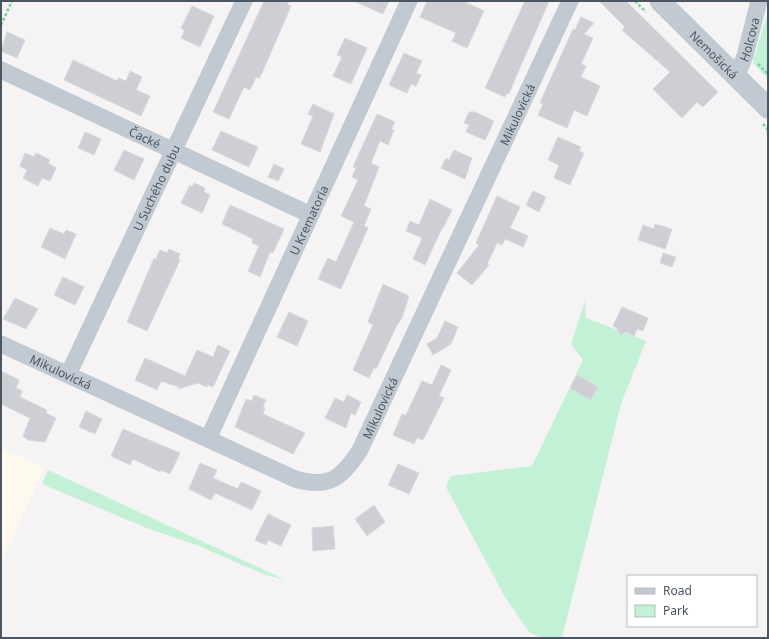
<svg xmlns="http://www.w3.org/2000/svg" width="769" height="639" font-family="'Noto Sans',sans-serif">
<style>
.commercial{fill:#fdf9ef}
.green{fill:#c3f1d5}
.building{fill:#cdcfd5;stroke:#d7d9de}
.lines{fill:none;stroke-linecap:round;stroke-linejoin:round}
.path{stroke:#7ad0a6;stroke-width:2.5;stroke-dasharray:3 2;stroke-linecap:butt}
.minor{stroke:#c1cad2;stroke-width:17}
.tertiary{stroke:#c1cad2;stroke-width:21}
.labels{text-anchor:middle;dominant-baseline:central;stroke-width:3;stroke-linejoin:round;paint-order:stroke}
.street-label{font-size:12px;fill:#4a5661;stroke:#fff}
</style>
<rect width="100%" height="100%" fill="#f5f3f3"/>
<polygon class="commercial" points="1,448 45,468 1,563"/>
<g class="green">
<polygon points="768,11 768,79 753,63"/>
<polygon points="585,301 586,318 618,330 619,332 625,333 646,341 621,404 562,638 543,638 530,633 505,597 446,487 451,476 532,466 583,360 571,344"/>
<polygon points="48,470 273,574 285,580 263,574 199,546 149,529 42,484"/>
</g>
<g class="building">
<polygon points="264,1 289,1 287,5 291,6 262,73 259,78 256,77 250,90 244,87 229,119 213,112"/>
<polygon points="354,1 389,1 383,14"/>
<polygon points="427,1 463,1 484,11 467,48 452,41 456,33 420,17"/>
<polygon points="525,1 549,1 516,77 509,94 507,93 505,97 485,88"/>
<polygon points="599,1 626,1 718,92 703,107 697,102 682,118 653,89 670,72 622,30 625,27"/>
<polygon points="192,6 214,16 200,47 181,38 185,30 181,28"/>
<polygon points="581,17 594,23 584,34 593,38 581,64 586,66 581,77 600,86 587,116 574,110 567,128 538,115 543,104 540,103 543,96 573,29 575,30"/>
<polygon points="7,32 25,40 17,58 1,51"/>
<polygon points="345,38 367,48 351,84 333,76 342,57 337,55"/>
<polygon points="404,53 422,61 416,73 421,75 416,86 411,84 407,93 389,85"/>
<polygon points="73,60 117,81 118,78 126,81 130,71 142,77 136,90 150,96 141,116 64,80"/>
<polygon points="313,104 334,114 320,152 301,144 313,116 308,114"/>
<polygon points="469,112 475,112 494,121 485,140 466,132 469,125 464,123"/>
<polygon points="377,114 395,122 391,129 394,130 388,145 380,141 371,163 379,167 364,206 371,209 364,226 368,228 341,289 318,279 328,258 336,262 354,222 341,216 358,180 352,177 356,168 353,167"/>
<polygon points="221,131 258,147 249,167 212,150"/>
<polygon points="85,132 101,139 94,155 78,148"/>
<polygon points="558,137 581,147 579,151 584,153 570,185 554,178 559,165 548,160"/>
<polygon points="124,150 144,159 134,180 114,170"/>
<polygon points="454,150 472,158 465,179 441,168 446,158 449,160"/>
<polygon points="25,153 34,157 36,153 50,160 48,163 56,168 50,181 42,178 38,186 23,178 27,170 20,166"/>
<polygon points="274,164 284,169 278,181 268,177"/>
<polygon points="194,183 205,188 204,192 210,195 202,213 181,203 190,185 192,187"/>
<polygon points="533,191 546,197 539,212 526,205"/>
<polygon points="497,196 520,207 510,228 528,236 523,247 505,239 502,245 497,243 487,264 489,265 472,285 457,273 479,245 476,243"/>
<polygon points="430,199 452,210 443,228 442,228 425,265 413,259 422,238 406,231 410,221 419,225"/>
<polygon points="230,205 284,229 273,253 270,252 260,277 248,271 259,246 252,243 253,239 222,224"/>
<polygon points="655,224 672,229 665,249 638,240 643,225 654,229"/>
<polygon points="50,228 64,234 66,230 76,234 65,259 41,247"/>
<polygon points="169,249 180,254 178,258 180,260 147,331 127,322 154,258 156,259 160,250 167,253"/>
<polygon points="663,253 676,257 672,267 660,263"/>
<polygon points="63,277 84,287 75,305 54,295"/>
<polygon points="383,284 409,296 402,318 397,325 376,369 374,368 369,378 353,370 373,325 368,322"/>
<polygon points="15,298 38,309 26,329 3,319"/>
<polygon points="622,307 648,318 643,331 637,329 634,336 626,332 620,335 617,328 613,326"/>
<polygon points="289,312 308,321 297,346 277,337"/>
<polygon points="445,321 458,327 451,344 433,355 427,344 437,338"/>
<polygon points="218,345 230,351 213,387 208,385 207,387 198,383 178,389 179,387 161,381 157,390 135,380 145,358 185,376 197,350 213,357"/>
<polygon points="441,365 451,370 439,396 444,398 423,440 417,438 414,444 393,435 402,414 406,415 422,381 432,385"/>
<polygon points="1,371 19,380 16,388 22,391 20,397 47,410 46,413 56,418 45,442 28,440 23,436 30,418 1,404"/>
<polygon points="577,375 598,387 591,400 570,388"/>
<polygon points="254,395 266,400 263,407 265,408 263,414 305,433 293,454 235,427 246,399 252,401"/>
<polygon points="347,395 361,402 355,415 351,413 346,428 325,418 335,398 344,402"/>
<polygon points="86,411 102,419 95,434 79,427"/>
<polygon points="123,429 180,453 170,474 161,470 160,472 133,459 130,465 111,456"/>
<polygon points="200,463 217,470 213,478 238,489 241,482 261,491 252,510 215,493 211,500 189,489"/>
<polygon points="398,464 419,473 409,494 388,485"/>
<polygon points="374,505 385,522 367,536 355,519"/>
<polygon points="268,514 291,525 281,546 268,540 266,545 255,540"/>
<polygon points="333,526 335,549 313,551 312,528"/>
</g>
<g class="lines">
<g class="path">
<polyline points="635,1 646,12"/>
<polyline points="1,25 12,1"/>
<polyline points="758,64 768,74"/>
<polyline points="763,124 768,130"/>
</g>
<g class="minor">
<path id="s1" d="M1 70 311 215"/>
<path id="s2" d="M736 77 745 56 759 1"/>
<path id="s3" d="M1 344 295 479C329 489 342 478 360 450L570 1"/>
<path id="s4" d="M68 375 244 1"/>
<path id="s5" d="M208 439 409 1"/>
</g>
<path class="tertiary" id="s6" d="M660 1 768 108"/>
</g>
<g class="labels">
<g class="street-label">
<text stroke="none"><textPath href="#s2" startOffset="40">Holcova</textPath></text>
<text stroke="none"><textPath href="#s6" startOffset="76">Nemošická</textPath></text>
<text stroke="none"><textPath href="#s3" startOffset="773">Mikulovická</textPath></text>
<text stroke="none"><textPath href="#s1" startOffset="159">Čacké</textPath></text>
<text stroke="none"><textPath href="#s4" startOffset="207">U Suchého dubu</textPath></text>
<text stroke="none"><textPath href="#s5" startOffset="241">U Krematoria</textPath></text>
<text stroke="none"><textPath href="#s3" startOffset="66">Mikulovická</textPath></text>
<text stroke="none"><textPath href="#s3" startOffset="449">Mikulovická</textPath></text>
</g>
</g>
<rect width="769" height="639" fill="none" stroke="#4a5661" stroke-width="4"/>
<rect x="627" y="575" width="130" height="52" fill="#ffffff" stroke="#b7bbc0"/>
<rect x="635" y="588" width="20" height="6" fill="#c1cad2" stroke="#b7bbc0"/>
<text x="663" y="595" font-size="12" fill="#4a5661">Road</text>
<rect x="635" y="605" width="20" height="12" fill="#c3f1d5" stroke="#b7bbc0"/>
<text x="663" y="615" font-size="12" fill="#4a5661">Park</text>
</svg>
